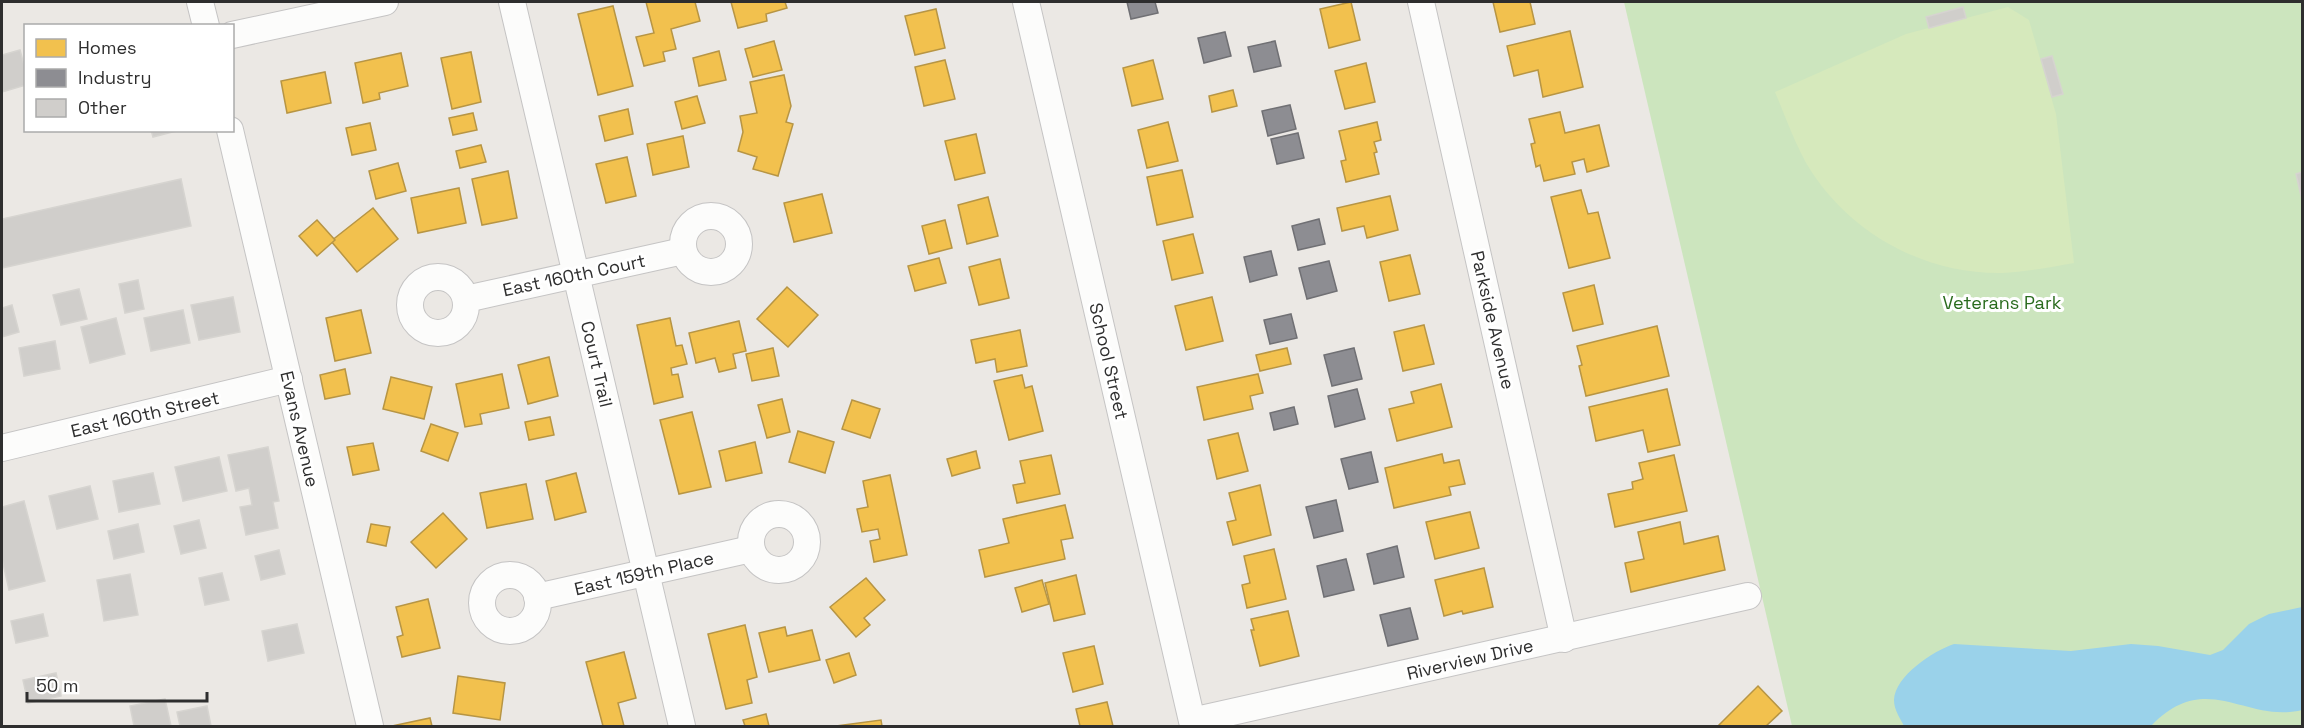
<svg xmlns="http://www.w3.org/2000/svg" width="2304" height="728" font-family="'Space Grotesk',sans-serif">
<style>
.green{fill:#cce5be}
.pitch{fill:#d6e9bc}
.water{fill:#9ad2ea}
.homes{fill:#f2c14e;stroke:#b79544;stroke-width:1.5}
.industry{fill:#8d8d92;stroke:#707074;stroke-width:1.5}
.building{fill:#d0cecb;stroke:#d6d4d0;stroke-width:1.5}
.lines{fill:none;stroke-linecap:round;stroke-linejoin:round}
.minor-casing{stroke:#c5c4c4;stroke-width:28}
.minor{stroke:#fcfcfb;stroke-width:26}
.labels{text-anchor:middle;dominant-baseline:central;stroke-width:6;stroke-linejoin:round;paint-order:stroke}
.street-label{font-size:18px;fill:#2e2e2e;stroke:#fff}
.park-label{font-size:18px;fill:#296b1d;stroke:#fff}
</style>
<rect width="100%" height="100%" fill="#ebe8e4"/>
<polygon class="green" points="1624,2 2302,2 2302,726 1792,726"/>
<path class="pitch" d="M2008 7 2029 20 2056 114 2074 263C2051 267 2026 272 2002 273 1925 274 1853 235 1811 171 1796 147 1786 118 1775 92L1906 34Z"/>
<path class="water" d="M2302 607V710C2245 724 2207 668 2151 726H1904C1900 718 1894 710 1894 700 1895 676 1933 651 1954 644L2071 651 2131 644 2158 646 2210 655 2223 650 2249 624 2269 614Z"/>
<g class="homes">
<polygon points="646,2 695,2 700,21 671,29 676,49 663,52 665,61 644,66 636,37 654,33"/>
<polygon points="731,2 785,2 787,8 766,14 767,21 738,28"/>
<polygon points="1351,2 1360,40 1329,48 1320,9"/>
<polygon points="1493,2 1530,2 1535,24 1500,32"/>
<polygon points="613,6 633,86 598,95 578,14"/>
<polygon points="936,9 945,48 915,55 905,16"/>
<polygon points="1570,31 1583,87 1543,97 1538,70 1514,76 1507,46"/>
<polygon points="774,41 782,70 753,77 745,49"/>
<polygon points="719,51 726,80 699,86 693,58"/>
<polygon points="471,52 481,102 452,109 441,58"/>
<polygon points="401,53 408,86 379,93 380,99 363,103 355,63"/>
<polygon points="945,60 955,99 924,106 915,67"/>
<polygon points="1153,60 1163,99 1132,106 1123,68"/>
<polygon points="1366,63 1375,102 1345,109 1335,71"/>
<polygon points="325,72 331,103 287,113 281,81"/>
<polygon points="784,75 791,106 786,122 793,124 778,176 753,169 757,157 738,151 743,132 740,116 757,113 750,82"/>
<polygon points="1233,90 1237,106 1212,112 1209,96"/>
<polygon points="697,96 705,123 682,129 675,102"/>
<polygon points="628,109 633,134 605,141 599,116"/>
<polygon points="1560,112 1565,133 1599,125 1609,166 1587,172 1584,159 1572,162 1575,174 1544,181 1540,165 1536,167 1531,144 1535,143 1529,119"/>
<polygon points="473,113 477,130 453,135 449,118"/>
<polygon points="1168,122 1178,161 1147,168 1138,130"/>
<polygon points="1377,122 1381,140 1374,142 1377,152 1374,153 1379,174 1346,182 1341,161 1346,160 1339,131"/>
<polygon points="370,123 376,150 352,155 346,128"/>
<polygon points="976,134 985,173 955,180 945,141"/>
<polygon points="683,136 689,167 653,175 647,144"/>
<polygon points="481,145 486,162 460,168 456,151"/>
<polygon points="627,157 636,196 606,203 596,164"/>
<polygon points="398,163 406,191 376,199 369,171"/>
<polygon points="1182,170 1193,217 1157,225 1147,177"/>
<polygon points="508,171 517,218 482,225 472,179"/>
<polygon points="459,188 466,223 418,233 411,198"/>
<polygon points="1581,190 1588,214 1598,212 1610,258 1569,268 1551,197"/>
<polygon points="822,194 832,233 794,242 784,203"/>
<polygon points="1390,196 1398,230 1367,238 1364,226 1342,231 1337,208"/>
<polygon points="988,197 998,236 967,244 958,205"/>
<polygon points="373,208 398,239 357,272 331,241"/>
<polygon points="317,220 335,240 317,256 299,236"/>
<polygon points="945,220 952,248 929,254 922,226"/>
<polygon points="1193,234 1203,273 1172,280 1163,241"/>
<polygon points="1410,255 1420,294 1389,301 1380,262"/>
<polygon points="939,258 946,283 915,291 908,266"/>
<polygon points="1000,259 1009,298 979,305 969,267"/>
<polygon points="1594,285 1603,324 1573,331 1563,293"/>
<polygon points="787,287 818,315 788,347 757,319"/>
<polygon points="1212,297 1223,341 1186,350 1175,306"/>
<polygon points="361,310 371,353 335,361 326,318"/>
<polygon points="670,318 676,346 682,345 687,364 671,368 672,375 678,374 683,397 654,404 637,325"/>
<polygon points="739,321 746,351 733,354 736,368 719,372 715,358 696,363 689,333"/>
<polygon points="1424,325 1434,364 1403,371 1394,332"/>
<polygon points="1657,326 1669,376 1586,396 1579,366 1582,365 1577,346"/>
<polygon points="1020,330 1027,366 997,372 995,359 976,363 971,340"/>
<polygon points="773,348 779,376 752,381 746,354"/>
<polygon points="1287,348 1291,364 1260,371 1256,355"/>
<polygon points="549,357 558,396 528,404 518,365"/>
<polygon points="345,369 350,394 325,399 320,375"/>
<polygon points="502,374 509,408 480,414 482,424 465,427 456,384"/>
<polygon points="1258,374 1263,393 1250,396 1253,409 1204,420 1197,387"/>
<polygon points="1022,375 1025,388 1032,386 1043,431 1009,440 994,381"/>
<polygon points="391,377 432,387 424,419 383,409"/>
<polygon points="1441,384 1452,427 1397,441 1389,409 1414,403 1411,392"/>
<polygon points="1667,389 1680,445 1648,452 1643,430 1596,441 1589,407"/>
<polygon points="782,399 790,432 767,438 758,405"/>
<polygon points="852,400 880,409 870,438 842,429"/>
<polygon points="692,412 711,487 679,494 660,420"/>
<polygon points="550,417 554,435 529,440 525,422"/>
<polygon points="431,424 458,433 448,461 421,451"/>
<polygon points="798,431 834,442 825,473 789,462"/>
<polygon points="1238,433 1248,471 1217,479 1208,440"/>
<polygon points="755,442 762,473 726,481 719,451"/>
<polygon points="373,443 379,470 353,475 347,447"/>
<polygon points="976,451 980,468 952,476 947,459"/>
<polygon points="1442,454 1444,463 1459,460 1465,484 1449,487 1451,495 1394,508 1385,468"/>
<polygon points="1051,455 1060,494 1017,503 1013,485 1025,483 1020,461"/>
<polygon points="1674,455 1687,511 1615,527 1608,494 1633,489 1632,482 1643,479 1639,463"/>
<polygon points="576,473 586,512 555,520 546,481"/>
<polygon points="890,475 907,555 874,562 870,541 880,539 878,529 862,532 857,509 868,507 863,481"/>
<polygon points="526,484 533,519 487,528 480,493"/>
<polygon points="1260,485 1271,535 1233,545 1227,522 1236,520 1229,493"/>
<polygon points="1065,505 1073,538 1061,540 1065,559 985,577 979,550 1009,543 1003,519"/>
<polygon points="1470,512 1479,548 1435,559 1426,522"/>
<polygon points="443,513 467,539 436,568 411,542"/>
<polygon points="1680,522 1684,544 1718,536 1725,570 1631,592 1625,563 1644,559 1638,532"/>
<polygon points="371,524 390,527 386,546 367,542"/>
<polygon points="1274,549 1286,599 1247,608 1242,585 1250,583 1244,556"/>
<polygon points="1484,568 1493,607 1463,614 1462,611 1444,616 1435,580"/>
<polygon points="1076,575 1085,614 1054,621 1045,583"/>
<polygon points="866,578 885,600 864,618 870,625 856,637 830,607"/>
<polygon points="1042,580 1049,604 1022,612 1015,588"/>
<polygon points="428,599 440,648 402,657 397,637 403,635 396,607"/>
<polygon points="1288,611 1299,656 1260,666 1251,630 1254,630 1251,619"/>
<polygon points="745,625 757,677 747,680 752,703 726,709 708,634"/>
<polygon points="785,627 787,636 812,630 820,660 769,672 759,633"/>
<polygon points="1094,646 1103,684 1073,692 1063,653"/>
<polygon points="624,652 636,698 618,703 624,726 603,726 586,662"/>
<polygon points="849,653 856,675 834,683 826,660"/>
<polygon points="458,676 505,683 500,720 453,713"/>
<polygon points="1758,686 1782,711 1766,726 1718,726"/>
<polygon points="1107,702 1113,726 1080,726 1076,709"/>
<polygon points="766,714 769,726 745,726 743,720"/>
<polygon points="430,718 432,726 392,726"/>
<polygon points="881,720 882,726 836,726"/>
</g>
<g class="industry">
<polygon points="1127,2 1155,2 1158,13 1131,19"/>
<polygon points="1225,32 1231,56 1204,63 1198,38"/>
<polygon points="1275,41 1281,66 1254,72 1248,47"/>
<polygon points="1290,105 1296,129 1268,136 1262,111"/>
<polygon points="1298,133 1304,158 1277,164 1271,139"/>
<polygon points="1319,219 1325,244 1298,250 1292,226"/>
<polygon points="1271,251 1277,275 1250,282 1244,257"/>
<polygon points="1329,261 1337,291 1307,299 1299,268"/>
<polygon points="1291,314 1297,338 1270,344 1264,320"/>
<polygon points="1354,348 1362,379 1332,386 1324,355"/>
<polygon points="1357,389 1365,419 1335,427 1328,396"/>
<polygon points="1294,407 1298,424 1274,430 1270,413"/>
<polygon points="1371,452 1378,482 1349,489 1341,459"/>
<polygon points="1336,500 1343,531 1314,538 1306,507"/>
<polygon points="1397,546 1404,577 1374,584 1367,554"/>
<polygon points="1346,559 1354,590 1324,597 1317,566"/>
<polygon points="1410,608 1418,639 1388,646 1380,615"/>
</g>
<g class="building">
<polygon points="1963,7 1966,18 1929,28 1926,17"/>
<polygon points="20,50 26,72 26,85 2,92 2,55"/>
<polygon points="2052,56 2063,94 2052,97 2041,59"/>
<polygon points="151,130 180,130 153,137"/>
<polygon points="2302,172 2302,200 2296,174"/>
<polygon points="181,179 191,226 2,268 2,219"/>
<polygon points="138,280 144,309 125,313 119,284"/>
<polygon points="79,289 87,319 61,325 53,295"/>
<polygon points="233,297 240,332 199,340 191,305"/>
<polygon points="12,305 19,332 2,337 2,308"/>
<polygon points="183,310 190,343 151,351 144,318"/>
<polygon points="116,318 125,354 90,363 81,327"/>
<polygon points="55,341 60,369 24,376 19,348"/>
<polygon points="268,447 279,501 273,502 278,528 246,535 240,507 252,505 249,488 236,491 228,455"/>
<polygon points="219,457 227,491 183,501 175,467"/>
<polygon points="153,473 160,504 119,512 113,481"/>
<polygon points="90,486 98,519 57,529 49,496"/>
<polygon points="24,501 45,581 9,590 2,559 2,507"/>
<polygon points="199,520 206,548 181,554 174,526"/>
<polygon points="138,524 144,552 114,559 108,531"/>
<polygon points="279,550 285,574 261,580 255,556"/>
<polygon points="222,573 229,600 205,605 199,578"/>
<polygon points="130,574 138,615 104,621 97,580"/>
<polygon points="43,614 48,636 16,643 11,621"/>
<polygon points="297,624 304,653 268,661 262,631"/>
<polygon points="56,673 61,696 28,703 23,680"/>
<polygon points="165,699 171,726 134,726 130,706"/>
<polygon points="207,706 211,726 180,726 177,712"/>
</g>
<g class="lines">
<g class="minor-casing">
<g id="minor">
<polyline points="200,2 206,26"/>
<polyline points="512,2 682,726"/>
<polyline points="1026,2 1192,721 1748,596"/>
<polyline points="1421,2 1564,639"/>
<polyline points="232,35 385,2"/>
<polyline points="230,130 370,726"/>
<circle cx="711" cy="244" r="28"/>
<circle cx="438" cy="305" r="28"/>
<polyline points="466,299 683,251"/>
<polyline points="2,448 289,379"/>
<circle cx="779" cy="542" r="28"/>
<circle cx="510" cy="603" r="28"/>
<polyline points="537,597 751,549"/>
</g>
</g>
<use href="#minor" class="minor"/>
</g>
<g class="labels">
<g class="street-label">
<text transform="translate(574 275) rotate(-12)">East 160th Court</text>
<text transform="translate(1493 320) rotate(77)">Parkside Avenue</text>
<text transform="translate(1109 361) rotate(77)">School Street</text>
<text transform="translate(597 364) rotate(77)">Court Trail</text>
<text transform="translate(145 414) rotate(-13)">East 160th Street</text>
<text transform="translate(300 429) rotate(77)">Evans Avenue</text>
<text transform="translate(644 573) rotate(-13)">East 159th Place</text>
<text transform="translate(1470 659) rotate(-13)">Riverview Drive</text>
</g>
<g class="park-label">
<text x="2002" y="302">Veterans Park</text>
</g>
</g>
<rect width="2304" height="728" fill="none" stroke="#2e2e2e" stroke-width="6"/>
<rect x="24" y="24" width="210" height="108" fill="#ffffff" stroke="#ababab" stroke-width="1.5"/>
<rect x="36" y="39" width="30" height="18" fill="#f2c14e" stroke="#ababab" stroke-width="1.5"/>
<text x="78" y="54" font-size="18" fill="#2e2e2e">Homes</text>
<rect x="36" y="69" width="30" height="18" fill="#8d8d92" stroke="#ababab" stroke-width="1.5"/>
<text x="78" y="84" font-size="18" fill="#2e2e2e">Industry</text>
<rect x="36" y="99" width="30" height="18" fill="#d0cecb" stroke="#ababab" stroke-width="1.5"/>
<text x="78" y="114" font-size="18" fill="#2e2e2e">Other</text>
<path d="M27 692v9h180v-9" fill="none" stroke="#2e2e2e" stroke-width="3"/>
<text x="36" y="692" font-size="18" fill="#2e2e2e" stroke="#ffffff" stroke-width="4.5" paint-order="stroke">50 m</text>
</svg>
